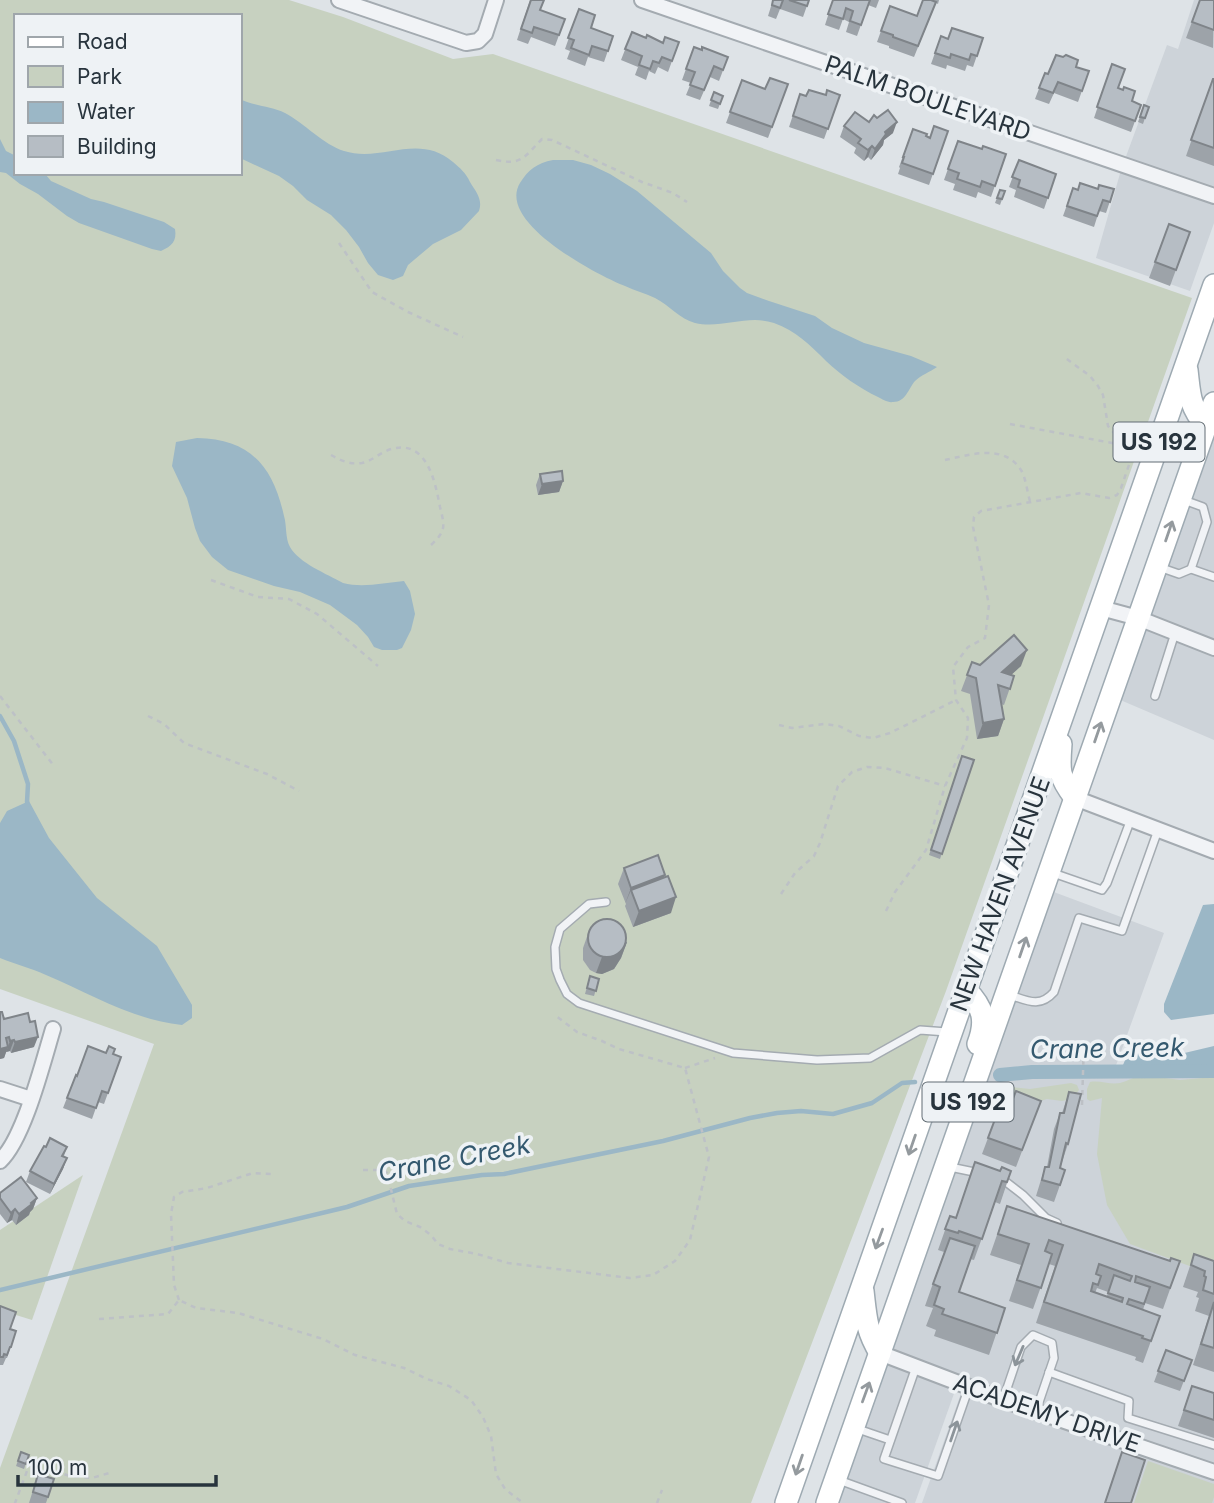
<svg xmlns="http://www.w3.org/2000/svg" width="1214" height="1503" font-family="Inter,sans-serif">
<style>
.built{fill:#cdd3d9}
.green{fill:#c7d1c0;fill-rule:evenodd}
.water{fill:#9bb7c6}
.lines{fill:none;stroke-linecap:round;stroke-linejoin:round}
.stream{stroke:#9bb7c6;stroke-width:4.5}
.canal{stroke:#9bb7c6;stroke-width:14}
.lane-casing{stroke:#a4abb1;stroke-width:10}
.street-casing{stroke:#a4abb1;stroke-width:18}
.primary-casing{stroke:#9eaab2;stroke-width:24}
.path{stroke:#bdc1c6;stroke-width:2.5;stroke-dasharray:5 5;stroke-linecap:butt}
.lane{stroke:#f1f3f6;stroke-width:7}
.street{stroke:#f1f3f6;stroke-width:14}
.primary{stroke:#fff;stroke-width:21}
.wall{fill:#9da3a9;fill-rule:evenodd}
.shaded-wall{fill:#7f8489}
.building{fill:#b6bdc4;stroke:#7f8489;stroke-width:2;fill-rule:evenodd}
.oneway{stroke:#949a9e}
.oneway2{stroke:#8c949a}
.labels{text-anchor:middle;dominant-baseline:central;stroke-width:7;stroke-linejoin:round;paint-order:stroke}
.shield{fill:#eef2f5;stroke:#636d74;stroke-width:2}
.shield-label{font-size:23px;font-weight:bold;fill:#28343d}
.street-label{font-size:24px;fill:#28343d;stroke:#eef2f5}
.water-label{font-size:26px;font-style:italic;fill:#34596f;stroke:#eef2f5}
</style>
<rect width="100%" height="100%" fill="#dee3e7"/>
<g class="built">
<polygon points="1194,0 1214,0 1214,223 1190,291 1096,258 1121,170 1167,45 1178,49"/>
<polygon points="1211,435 1214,436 1214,740 1118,699"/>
<polygon points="1043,888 1164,933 1114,1071 1214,1071 1214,1503 922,1503 964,1385 881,1353"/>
<polygon points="888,1362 956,1388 915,1503 839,1503"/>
</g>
<g class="green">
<path d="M0 0H289L343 17 453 59 493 54 1192 298 946 991 751 1503H0V1468L154 1044 0 989ZM16 16H240V173H16Z"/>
<path d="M1143 1075 1180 1080 1214 1077V1275L1130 1244 1107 1205 1097 1154 1102 1098 1090 1101 1087 1099V1089L1090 1082C1100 1080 1110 1085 1120 1083 1129 1081 1134 1076 1143 1075Z"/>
<polygon points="1071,1083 1077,1085 1079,1090 1072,1099 1062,1101 1047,1099 1037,1102 1003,1103 1002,1094 1011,1087 1030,1089"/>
<polygon points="83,1175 32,1320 0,1310 0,1230"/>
<polygon points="1148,1461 1214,1484 1214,1497 1212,1503 1134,1503"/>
</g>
<g class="water">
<path d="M240 99C254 106 271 106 285 113 304 123 324 145 344 151 382 163 418 132 453 162 460 168 466 173 470 182 476 192 483 199 479 211L461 230 433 244 408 265 403 276 393 280 378 275 368 263 359 247 346 230 331 215 307 200 293 186 279 176 240 158Z"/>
<path d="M0 139 6 151 16 156V173H47L46 175 51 181 91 199 104 202 164 222 175 229C177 241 172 246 161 251L152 249 79 223 67 216 38 194 20 184 6 173 0 172Z"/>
<path d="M553 160H573L591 165 610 174 637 191 711 253 723 271 740 288 747 293 769 301 815 316 832 328 864 343 911 356 937 367C930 372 921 375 915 381 908 389 906 402 893 402 888 403 882 399 878 397 859 388 841 375 826 361 810 345 796 331 774 323 748 314 722 329 695 323 680 319 669 305 655 298 645 293 635 291 625 286 597 275 496 222 520 183 528 170 537 163 553 160Z"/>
<path d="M197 438C250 439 273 466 284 516 287 526 285 538 290 547 299 563 327 574 343 583 362 588 384 583 404 581L410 591 415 614 411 630 402 648 397 650H382L374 647 368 637 357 625 330 605 300 592 274 586 228 570 212 557 200 541 195 528 187 498 172 466 176 442Z"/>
<path d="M29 801 49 838 97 898 157 946 192 1005V1018L182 1025C133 1020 91 994 46 975 31 968 15 964 0 958V823L7 811Z"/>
<polygon points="1214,904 1214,1014 1171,1020 1164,1012 1164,1004 1203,905"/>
<polygon points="1214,1046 1214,1065 1123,1065 1128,1053 1176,1055"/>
</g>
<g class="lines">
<g class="stream">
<polyline points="0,716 14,741 28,784 27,802"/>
<polyline points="0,1290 347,1207 409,1186 482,1175 504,1174 663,1141 750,1118 777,1113 801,1111 833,1114 872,1103 902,1083 915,1082"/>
</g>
<polyline class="canal" points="1000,1075 1032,1072 1214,1071"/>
<g class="lane-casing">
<g id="lane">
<polyline points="1181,499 1203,507 1207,522 1191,569"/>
<polyline points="1159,567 1179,574 1191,569 1214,577"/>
<polyline points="1155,696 1175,633"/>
<polyline points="1053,873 1102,890 1107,883 1131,819"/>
<polyline points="606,902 589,904 560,929 555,947 556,969 560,980 567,994 579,1003 733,1053 817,1060 870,1058 920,1030 947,1032"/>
<path d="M1010 995C1028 1001 1040 1008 1054 992L1079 918 1122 931 1158 830"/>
<polyline points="950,1167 979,1173"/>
<polyline points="1001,1178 1023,1195 1046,1218 1057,1223"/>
<polyline points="916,1367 884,1459 938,1476 969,1387"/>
<polyline points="1049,1372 1129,1401 1128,1418 1214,1445"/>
<polyline points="1003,1400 1021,1347 1033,1335 1052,1343 1054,1358 1036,1411"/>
<polyline points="855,1428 890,1440"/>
<polyline points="836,1479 902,1503"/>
</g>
</g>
<g class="street-casing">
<g id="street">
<polyline points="339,0 466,43 478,41 485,34 496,0"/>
<polyline points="642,0 1214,196"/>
<polyline points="1101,608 1138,618 1214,648"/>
<polyline points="1075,798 1214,851"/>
<polyline points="0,1089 31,1099"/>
<path d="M0 1161C24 1139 43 1062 53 1029"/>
<polyline points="880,1353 1003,1400 1214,1472"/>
</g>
</g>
<g class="primary-casing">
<g id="primary">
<path d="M1187 370C1190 396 1189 405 1206 426"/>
<path d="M1061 744C1059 770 1058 776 1075 798"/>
<path d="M966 990C983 1007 987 1020 978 1044"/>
<path d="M863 1291C866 1317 866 1330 880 1353"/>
<polyline points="786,1503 1214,285"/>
<polyline points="827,1503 1214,403"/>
</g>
</g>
<g class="path">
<path d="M496 160C522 166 525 156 542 139L552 140 642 182 673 193 687 202"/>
<polyline points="339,243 372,292 408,312 463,337"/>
<polyline points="1010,424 1123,445"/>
<path d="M331 455C340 460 350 465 362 463 372 461 381 452 391 449 427 439 435 481 440 507 445 527 446 531 431 545"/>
<path d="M945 460C969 455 1004 443 1021 470 1026 478 1027 492 1030 501"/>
<polyline points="211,580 258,597 289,599 317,614 378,666"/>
<polyline points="0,696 54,766"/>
<polyline points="148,716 164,724 184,743 267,774 299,791"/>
<polyline points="779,725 792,728 824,724 839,726 859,736 873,738 890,733 956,700"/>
<polyline points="781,894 795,873 814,856 820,843 838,786 852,772 867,767 885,768 945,786"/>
<polyline points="886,911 895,892 926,850 945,786 967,738 968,718 956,700 953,667 968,647 985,638 989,605 973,527 974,517 981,511 1081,493 1109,498 1117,495 1121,488 1130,462 1129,451 1108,426 1103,395 1098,386 1090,376 1064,357"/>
<polyline points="685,1068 715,1058"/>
<polyline points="1082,1105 1084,1040"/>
<polyline points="363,1170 380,1170 387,1173 397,1214 405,1221 420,1227 431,1235 438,1244 450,1249 477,1254 508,1263 630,1278 653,1275 675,1261 690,1240 709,1157 685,1068 619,1049 602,1041 577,1032 555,1015"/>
<polyline points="179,1300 174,1285 171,1214 174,1197 182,1192 207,1188 253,1173 272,1174"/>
<polyline points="99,1319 168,1314 179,1300 196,1308 238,1313 323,1339 355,1355 404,1368 427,1379 449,1386 471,1400 483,1417 491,1436 496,1474 505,1489 523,1503"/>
<polyline points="16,1503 15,1503 30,1463 70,1476 92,1478 113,1472"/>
<polyline points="657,1503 662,1490"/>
</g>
<use href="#lane" class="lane"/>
<use href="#street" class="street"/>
<use href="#primary" class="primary"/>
</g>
<g class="wall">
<polygon points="530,0 540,10 565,19 555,46 531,37 528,44 517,40"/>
<polygon points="773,0 809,0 803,17 780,9 776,19 768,16"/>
<polygon points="833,0 879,0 876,8 868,5 857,36 846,32 849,22 843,19 839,30 825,25"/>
<polygon points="923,0 939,0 938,4 936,3 914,57 889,48 889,46 877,42 890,6 917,16"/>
<polygon points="1200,0 1214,0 1213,48 1186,38"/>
<polygon points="579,9 591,28 613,36 604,62 588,57 585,66 567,59 570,51 565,49"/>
<polygon points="632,32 663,43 679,42 668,72 658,67 655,74 649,71 646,80 635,75 638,67 621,60"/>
<polygon points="941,36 948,39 983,38 973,67 967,65 965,71 947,65 946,69 931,64"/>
<polygon points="694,47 728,57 719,81 710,77 700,100 686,95 691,83 682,80"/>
<polygon points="1112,64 1118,88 1132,101 1141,105 1131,132 1094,118"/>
<polygon points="1076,67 1089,71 1078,102 1054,93 1049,104 1035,99 1045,73 1048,74"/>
<polygon points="1213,79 1214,79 1214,166 1186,156"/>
<polygon points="742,80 765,89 788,84 768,138 726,123"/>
<polygon points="714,92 723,96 718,109 709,106"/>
<polygon points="800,94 806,96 840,95 824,139 789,127"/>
<polygon points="1144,105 1145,118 1143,124 1138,122"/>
<polygon points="869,122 893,133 884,140 883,145 871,160 868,157 864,161 854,153 856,148 840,137 844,126"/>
<polygon points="913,129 930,138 948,131 929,185 898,174 900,168 899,167"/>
<polygon points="958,141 982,149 1006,154 991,197 978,192 976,198 953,190 955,184 944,180"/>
<polygon points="1019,160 1056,174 1044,209 1014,197 1016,190 1009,187"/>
<polygon points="1073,188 1078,190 1114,189 1106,213 1099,211 1094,227 1063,216"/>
<polygon points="1000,190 1005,191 1000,205 995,203"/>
<polygon points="1169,224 1190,232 1170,286 1149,278"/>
<polygon points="540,474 563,481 559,492 538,495 536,485"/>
<polygon points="972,662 980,665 1021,666 1011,675 1014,676 1004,705 1001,704 1004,719 998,736 977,739 970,694 961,691"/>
<polygon points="962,756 974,760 940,859 929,855"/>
<polygon points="624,868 664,878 671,913 633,927 625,906 626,904 618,884"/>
<polygon points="589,931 627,942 621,958 614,969 602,974 596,973 590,970 583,960 583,948"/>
<polygon points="590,976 599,979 594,996 585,994"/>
<polygon points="0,1012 4,1019 34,1047 11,1053 10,1051 6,1052 4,1058 0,1059"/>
<polygon points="106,1053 121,1057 104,1104 98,1102 92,1119 63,1108 76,1075 77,1076"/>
<polygon points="1069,1092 1068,1144 1060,1168 1060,1185 1054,1202 1036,1196 1040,1183 1045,1167 1047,1167 1054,1129 1060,1113 1062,1113"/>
<polygon points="1041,1101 1016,1167 982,1154 997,1114 1006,1117"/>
<polygon points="46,1147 67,1147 64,1156 67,1158 63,1169 50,1194 26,1182 30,1171"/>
<polygon points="1000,1171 1011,1171 1000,1204 995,1202 974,1260 970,1259 959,1292 1005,1308 989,1355 934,1336 936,1330 926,1326 933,1308 925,1306 944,1252 938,1250 950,1216 956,1217"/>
<polygon points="0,1193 37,1198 33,1209 30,1212 29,1215 16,1225 12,1220 7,1223 0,1214"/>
<path d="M1007 1206 1170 1261H1180L1163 1309 1145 1303 1143 1310 1160 1316 1143 1363 1135 1360 1136 1357 1036 1323 1055 1266 1049 1264 1033 1309 1009 1301 1021 1265 990 1255ZM1097 1288 1108 1292 1107 1296 1095 1293Z"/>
<polygon points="1194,1254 1214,1261 1214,1372 1193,1365 1209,1316 1195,1311 1199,1298 1196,1297 1198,1292 1183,1287"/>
<polygon points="0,1306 10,1329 16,1331 7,1358 6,1358 3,1365 0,1365"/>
<polygon points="1166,1350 1192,1360 1180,1391 1154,1382"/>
<polygon points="1192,1386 1214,1393 1214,1438 1178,1426"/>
<polygon points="21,1452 29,1455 24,1469 16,1466"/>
<polygon points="38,1474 54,1479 46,1503 29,1503"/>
</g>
<g class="shaded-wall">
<polygon points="897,122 893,133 884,140 883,145 871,160 875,149 885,132"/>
<polygon points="872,146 868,157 864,161 868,150"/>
<polygon points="563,481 559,492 538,495 542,484"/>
<polygon points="1027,650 1021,666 1000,685 1002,672"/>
<polygon points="1004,719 998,736 977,739 983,723"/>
<polygon points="665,875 659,891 631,890 625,904 631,888"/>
<polygon points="676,897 671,913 633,927 639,911"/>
<polygon points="627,942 621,958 614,969 602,974 596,973 602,957"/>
<polygon points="38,1037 34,1047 11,1053 15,1042"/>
<polygon points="14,1040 10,1051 6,1052 10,1041"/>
<polygon points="8,1047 4,1058 0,1059 0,1049"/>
<polygon points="67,1158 63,1169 50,1194 54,1184"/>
<polygon points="37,1198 33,1209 30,1212 29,1215 16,1225 19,1214"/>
<polygon points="15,1209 12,1220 7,1223 11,1213"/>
</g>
<g class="building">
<polygon points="531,0 544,0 540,10 565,19 559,35 534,27 532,33 521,29"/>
<polygon points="773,0 783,0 780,8 772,5"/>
<polygon points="789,0 809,0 807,6"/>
<polygon points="833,0 870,0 861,25 850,21 853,11 846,8 843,19 828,14"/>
<polygon points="923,0 931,0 936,2 918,46 893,37 893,35 881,31 890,6 917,16"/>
<polygon points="1200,0 1214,0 1214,30 1192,22"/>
<polygon points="579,9 595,15 591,28 613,36 608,51 592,46 589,55 571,48 574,40 568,38"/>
<polygon points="952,28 983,38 977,56 971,54 969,60 951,54 950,58 935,53 941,36 948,39"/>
<polygon points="632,32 646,38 647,35 663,43 665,37 679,42 672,61 662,57 659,63 653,61 650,69 639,65 642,56 625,49"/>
<polygon points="694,47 702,50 702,47 728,57 723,70 714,66 704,90 690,85 695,72 686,69"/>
<polygon points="1056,55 1063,57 1066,55 1078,60 1076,67 1089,71 1082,91 1058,82 1053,93 1039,88 1045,73 1048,74"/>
<polygon points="1112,64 1125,69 1118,88 1123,90 1124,87 1135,91 1132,101 1141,105 1135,121 1097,107"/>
<polygon points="770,78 788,84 772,127 730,112 742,80 765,89"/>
<polygon points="1213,79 1214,79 1214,148 1191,140"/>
<polygon points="809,90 826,95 827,90 840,95 828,129 793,116 800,94 806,96"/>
<polygon points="714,92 723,96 720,104 711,100"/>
<polygon points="1144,105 1149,107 1145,118 1140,117"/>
<polygon points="888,110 897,122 885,132 886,134 875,149 872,146 868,150 858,143 861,139 844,126 855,112 869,122 874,115 877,118"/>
<polygon points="934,126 948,131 933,174 902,163 904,157 903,157 913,129 927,134 926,136 930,138"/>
<polygon points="958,141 982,149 983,146 1006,154 995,186 982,181 980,187 957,179 959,173 948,169"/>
<polygon points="1019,160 1056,174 1048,198 1018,187 1020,180 1012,177"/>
<polygon points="1080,183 1098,189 1099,185 1114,189 1110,202 1103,200 1097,216 1067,206 1073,188 1078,190"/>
<polygon points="1000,190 1005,191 1002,199 997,198"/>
<polygon points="1169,224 1190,232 1176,270 1155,262"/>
<polygon points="562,471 563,481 542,484 540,474"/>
<polygon points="1014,635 1027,650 1002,672 1014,676 1010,689 998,685 1004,719 983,723 976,678 967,675 972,662 980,665"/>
<polygon points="962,756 974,760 942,854 931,850"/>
<polygon points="658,855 665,875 631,888 624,868"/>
<polygon points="668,876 676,897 639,911 631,890"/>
<circle cx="607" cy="938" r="19"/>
<polygon points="590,976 599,979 596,991 587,988"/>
<polygon points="0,1012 2,1012 4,1019 28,1013 30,1022 35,1021 38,1037 15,1042 14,1040 10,1041 9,1037 6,1038 8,1047 0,1049"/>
<polygon points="88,1046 106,1053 109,1046 115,1049 113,1054 121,1057 108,1093 102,1091 96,1108 67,1098 76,1075 77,1076"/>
<polygon points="1016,1091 1041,1101 1022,1150 988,1138 997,1114 1006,1117"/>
<polygon points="1069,1092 1081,1094 1068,1144 1066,1143 1060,1168 1065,1170 1060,1185 1042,1180 1045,1167 1049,1167 1060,1113 1064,1113"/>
<polygon points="50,1138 67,1147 62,1156 67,1158 54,1184 30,1171 44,1146 46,1147"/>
<polygon points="975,1162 1000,1171 1002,1167 1011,1171 1007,1182 1002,1181 982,1239 959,1231 958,1233 945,1229 950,1216 956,1218"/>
<polygon points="21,1177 37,1198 31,1203 32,1204 19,1214 15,1209 11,1213 0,1198 0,1193"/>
<path d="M1007 1206 1170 1261 1171 1258 1180 1261 1170 1288 1136 1276 1135 1282 1150 1287 1144 1304 1129 1299 1127 1304 1160 1316 1151 1341 1142 1338 1143 1336 1044 1302 1063 1245 1049 1240 1045 1251 1052 1254 1041 1288 1017 1280 1029 1244 998 1234ZM1099 1264 1132 1276 1130 1281 1114 1275 1108 1293 1123 1298 1122 1302 1091 1291 1093 1283 1098 1285 1101 1276 1096 1274Z"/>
<polygon points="950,1238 975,1246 959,1292 1005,1308 997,1333 942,1314 944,1309 934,1305 940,1287 933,1284"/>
<polygon points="1194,1254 1214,1261 1214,1294 1203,1290 1206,1277 1204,1276 1205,1271 1191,1265"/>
<polygon points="1214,1302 1214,1348 1201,1344"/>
<polygon points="0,1306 16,1312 10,1329 16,1331 11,1347 10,1347 7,1355 4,1354 3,1357 0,1357"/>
<polygon points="1166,1350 1192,1360 1184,1381 1158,1371"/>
<polygon points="1192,1386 1214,1393 1214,1420 1184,1410"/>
<polygon points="21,1452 29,1455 26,1464 18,1461"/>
<polygon points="1122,1452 1145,1460 1131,1503 1105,1503"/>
<polygon points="38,1474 54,1479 48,1497 33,1492"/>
</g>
<defs><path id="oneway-shaft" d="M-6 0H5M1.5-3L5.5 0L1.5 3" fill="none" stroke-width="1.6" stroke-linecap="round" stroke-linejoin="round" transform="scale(1.75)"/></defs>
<g class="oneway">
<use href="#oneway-shaft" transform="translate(1169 531) rotate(-71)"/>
<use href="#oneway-shaft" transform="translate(1098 732) rotate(-71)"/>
<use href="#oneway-shaft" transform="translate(1023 947) rotate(-71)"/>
<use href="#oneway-shaft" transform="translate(912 1145) rotate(109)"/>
<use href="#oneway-shaft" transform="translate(879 1239) rotate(110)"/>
<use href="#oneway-shaft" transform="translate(866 1392) rotate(-70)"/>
<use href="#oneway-shaft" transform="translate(799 1465) rotate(109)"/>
</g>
<g class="oneway2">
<use href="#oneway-shaft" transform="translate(1019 1356) rotate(113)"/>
<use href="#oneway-shaft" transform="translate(954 1431) rotate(-71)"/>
</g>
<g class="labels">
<g class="shield">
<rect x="1113.5" y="422.5" width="91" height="39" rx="5"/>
<rect x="922.5" y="1082.5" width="91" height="39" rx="5"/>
</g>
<g class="shield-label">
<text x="1159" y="442">US 192</text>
<text x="968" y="1102">US 192</text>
</g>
<g class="street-label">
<text transform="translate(928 98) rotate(19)">PALM BOULEVARD</text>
<text transform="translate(1000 894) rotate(-70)">NEW HAVEN AVENUE</text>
<text transform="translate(1047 1413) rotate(19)">ACADEMY DRIVE</text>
</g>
<g class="water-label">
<text transform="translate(1107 1048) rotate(-1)">Crane Creek</text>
<text transform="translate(454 1158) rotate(-11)">Crane Creek</text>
</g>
</g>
<rect x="14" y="14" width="228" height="161" fill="#eef2f5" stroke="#9fa6ab" stroke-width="2"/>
<rect x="28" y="37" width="35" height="10" fill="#ffffff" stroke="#9fa6ab" stroke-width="2"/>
<text x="77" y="49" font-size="21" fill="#28343d">Road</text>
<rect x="28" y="66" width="35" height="21" fill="#c7d1c0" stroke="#9fa6ab" stroke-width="2"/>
<text x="77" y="84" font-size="21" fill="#28343d">Park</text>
<rect x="28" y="102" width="35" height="21" fill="#9bb7c6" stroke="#9fa6ab" stroke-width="2"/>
<text x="77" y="119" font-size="21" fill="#28343d">Water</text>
<rect x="28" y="136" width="35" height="21" fill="#b6bdc4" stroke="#9fa6ab" stroke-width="2"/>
<text x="77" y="154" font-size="21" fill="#28343d">Building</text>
<path d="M18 1475v10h198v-10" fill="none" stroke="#28343d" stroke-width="3.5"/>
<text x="28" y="1475" font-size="21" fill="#28343d" stroke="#eef2f5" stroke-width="5" paint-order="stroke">100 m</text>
</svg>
